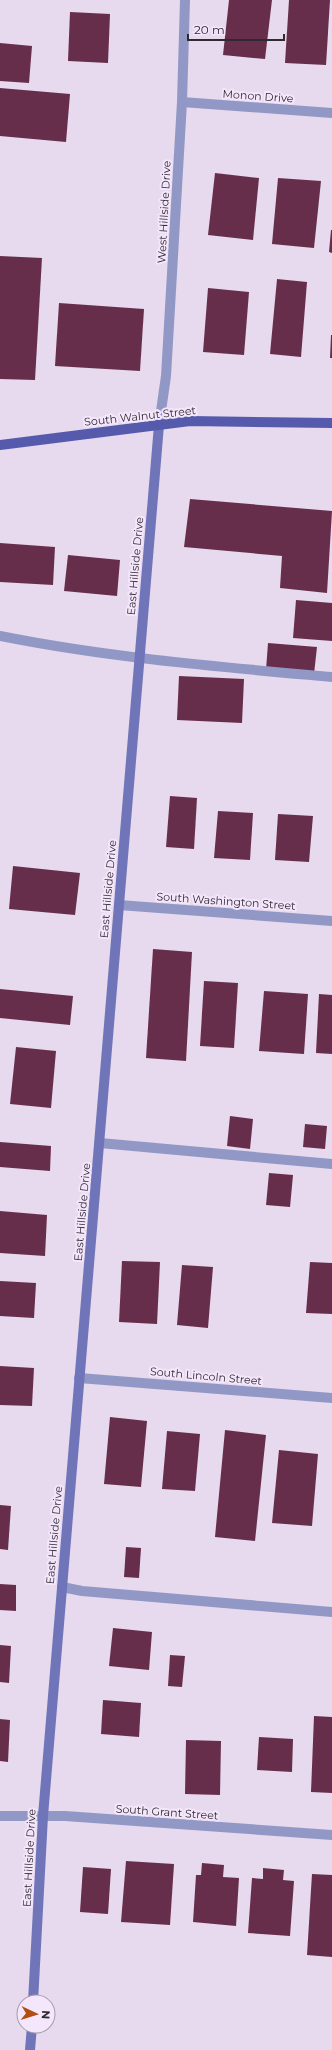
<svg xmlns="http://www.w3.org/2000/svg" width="332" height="2050" font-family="Montserrat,sans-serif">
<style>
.building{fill:#672e4c}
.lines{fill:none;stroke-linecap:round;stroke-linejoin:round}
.service{stroke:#9298c6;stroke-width:10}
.minor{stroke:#9298c6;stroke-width:10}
.secondary{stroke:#6f75b8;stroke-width:10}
.primary{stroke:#565aac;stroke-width:10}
.labels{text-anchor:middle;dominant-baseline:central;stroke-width:4;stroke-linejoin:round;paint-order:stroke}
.street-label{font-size:11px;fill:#2f2a32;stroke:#f4e6fb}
</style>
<rect width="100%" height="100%" fill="#e7d9ee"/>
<g class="building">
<polygon points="229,0 272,0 265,59 223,55"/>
<polygon points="289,0 330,0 326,65 285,63"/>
<polygon points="70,12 110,14 108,63 68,61"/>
<polygon points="0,43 32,46 29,83 0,81"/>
<polygon points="0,88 70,94 66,142 0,136"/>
<polygon points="215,173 259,178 253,240 208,235"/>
<polygon points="278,178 321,181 314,248 272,244"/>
<polygon points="331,230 332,230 332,253 329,252"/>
<polygon points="0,256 42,258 35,380 0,379"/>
<polygon points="277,279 307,282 301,357 270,354"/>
<polygon points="208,288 249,292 244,355 203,352"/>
<polygon points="59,303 144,309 140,371 55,366"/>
<polygon points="331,335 332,335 332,358 330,358"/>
<polygon points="190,499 332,511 327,593 280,588 282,556 184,547"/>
<polygon points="0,543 55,547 53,585 0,582"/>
<polygon points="68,555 120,560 117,596 64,591"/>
<polygon points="296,600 332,603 332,641 293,638"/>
<polygon points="268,643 317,647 314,674 266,670"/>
<polygon points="179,676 244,679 242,723 177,720"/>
<polygon points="170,796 197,798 194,849 166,847"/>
<polygon points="218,811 253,813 250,860 214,858"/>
<polygon points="278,814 313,816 309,862 275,860"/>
<polygon points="13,866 80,873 75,915 9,909"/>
<polygon points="153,949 192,952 186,1061 146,1058"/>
<polygon points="204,981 238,983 234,1048 200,1046"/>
<polygon points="0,989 73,996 70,1025 0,1018"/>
<polygon points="264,991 308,994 304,1054 259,1051"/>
<polygon points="319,994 332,995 332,1054 316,1053"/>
<polygon points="16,1047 56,1051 51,1108 10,1104"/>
<polygon points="230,1116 253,1119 250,1149 227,1146"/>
<polygon points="305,1124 327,1126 325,1149 303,1147"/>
<polygon points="0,1142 51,1146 50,1171 0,1167"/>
<polygon points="269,1173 293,1175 290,1207 266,1205"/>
<polygon points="0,1211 47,1215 45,1256 0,1253"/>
<polygon points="122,1261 160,1262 157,1324 119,1322"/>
<polygon points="310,1262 332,1263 332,1314 306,1313"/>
<polygon points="182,1265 213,1267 208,1328 177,1325"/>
<polygon points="0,1281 36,1283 34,1318 0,1316"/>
<polygon points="0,1366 34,1368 32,1406 0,1405"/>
<polygon points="110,1417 147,1421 141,1487 104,1484"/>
<polygon points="225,1430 266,1435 255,1541 215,1537"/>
<polygon points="167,1431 200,1434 195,1491 162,1489"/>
<polygon points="279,1450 318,1454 312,1526 272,1523"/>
<polygon points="0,1505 11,1506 8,1550 0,1549"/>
<polygon points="126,1547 141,1548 139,1578 124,1577"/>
<polygon points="0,1584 16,1585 16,1611 0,1610"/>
<polygon points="113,1628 152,1632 149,1670 109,1666"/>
<polygon points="0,1645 11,1646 9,1683 0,1682"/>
<polygon points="170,1655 185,1656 182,1687 168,1686"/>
<polygon points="103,1700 141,1703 139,1737 101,1734"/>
<polygon points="314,1716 332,1717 332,1793 311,1792"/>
<polygon points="0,1719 10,1720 8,1762 0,1761"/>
<polygon points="259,1737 293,1739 292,1772 257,1770"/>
<polygon points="186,1740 221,1741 220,1795 185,1794"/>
<polygon points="126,1861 174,1864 170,1925 121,1922"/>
<polygon points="202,1863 224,1865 223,1877 239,1878 236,1926 193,1922 196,1875 201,1875"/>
<polygon points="83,1867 111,1869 108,1914 80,1912"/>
<polygon points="263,1868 284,1870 283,1880 294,1881 290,1936 248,1933 252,1878 263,1879"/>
<polygon points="312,1874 332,1875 332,1957 307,1955"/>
</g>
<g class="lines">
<g class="service">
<path d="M0 636C110 658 221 667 332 677"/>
<polyline points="100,1143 332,1164"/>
<polyline points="62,1587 82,1591 332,1612"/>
</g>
<g class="minor">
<polyline points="182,102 332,113"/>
<polyline points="159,425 166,376 182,102 185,0"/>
<polyline points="119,905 332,921"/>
<polyline points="79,1378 332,1398"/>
<polyline points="0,1816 65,1816 332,1835"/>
</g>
<g class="secondary">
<polyline points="33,2002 43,1816 159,425"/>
<polyline points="30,2050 32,2026"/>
</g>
<polyline class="primary" points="0,445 190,421 332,423"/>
</g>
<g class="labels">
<g class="street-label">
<text transform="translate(258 96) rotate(4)">Monon Drive</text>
<text transform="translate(164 212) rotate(-87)">West Hillside Drive</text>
<text transform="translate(140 416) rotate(-6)">South Walnut Street</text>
<text transform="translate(135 566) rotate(-85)">East Hillside Drive</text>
<text transform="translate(108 889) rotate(-85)">East Hillside Drive</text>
<text transform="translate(226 901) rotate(4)">South Washington Street</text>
<text transform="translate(82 1212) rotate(-85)">East Hillside Drive</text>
<text transform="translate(206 1376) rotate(5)">South Lincoln Street</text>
<text transform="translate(54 1535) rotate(-85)">East Hillside Drive</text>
<text transform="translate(167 1812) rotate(4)">South Grant Street</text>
<text transform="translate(29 1858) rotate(-87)">East Hillside Drive</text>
</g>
</g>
<g transform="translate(36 2014) rotate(94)"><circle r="19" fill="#f4e6fb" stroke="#a59bab"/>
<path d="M0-3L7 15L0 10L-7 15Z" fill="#b14f0e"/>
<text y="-6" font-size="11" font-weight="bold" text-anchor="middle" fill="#2f2a32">N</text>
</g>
<path d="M188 34v6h96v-6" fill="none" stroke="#2f2a32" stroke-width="2"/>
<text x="194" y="34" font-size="12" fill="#2f2a32" stroke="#f4e6fb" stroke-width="3" paint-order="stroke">20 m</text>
</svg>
